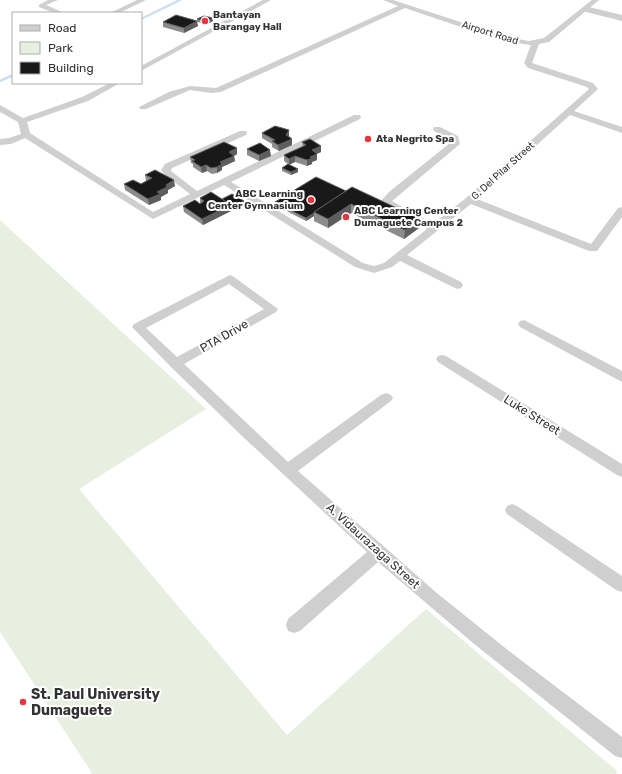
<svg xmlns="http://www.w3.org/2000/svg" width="622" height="774" font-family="Rubik,sans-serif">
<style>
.green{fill:#e8eee0}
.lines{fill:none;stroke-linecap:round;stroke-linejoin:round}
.stream{stroke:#cde0ee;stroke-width:2.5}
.minor{fill:#cfcfcf;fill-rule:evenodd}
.tertiary{fill:#cfcfcf;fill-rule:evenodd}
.wall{fill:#8c8c8c}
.shaded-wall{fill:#5e5e5e}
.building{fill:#191919;stroke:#5e5e5e}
.poi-dot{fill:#e8353f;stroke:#fff;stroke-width:1.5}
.labels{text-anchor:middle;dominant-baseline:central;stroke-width:4;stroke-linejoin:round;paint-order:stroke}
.far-poi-label{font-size:10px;font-weight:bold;fill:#323232;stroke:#fff;text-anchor:start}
.far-street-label{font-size:10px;fill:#323232;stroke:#fff}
.street-label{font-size:12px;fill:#323232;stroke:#fff}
.near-poi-label{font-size:14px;font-weight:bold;fill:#323232;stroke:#fff;text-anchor:start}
</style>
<rect width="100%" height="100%" fill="#fff"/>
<polygon class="green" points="0,220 206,409 79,489 287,735 426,609 617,771 616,774 90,774 92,773 0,632"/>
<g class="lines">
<g class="stream">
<polyline points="141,19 180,0"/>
<polyline points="0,81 13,75"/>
</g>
<g class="minor">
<polygon points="48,0 58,0 46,5 64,13 54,13 39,7 39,5"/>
<polygon points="137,0 146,0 119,13 110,13"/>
<polygon points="263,0 271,0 141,71 141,66"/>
<polygon points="383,0 393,0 506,37 529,41 544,38 592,0 599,0 549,42 539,44 532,63 593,83 598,89 574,111 622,127 622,133 570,115 477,199 591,244 618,208 622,207 622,217 597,251 589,251 471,204 407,255 461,282 463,285 461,288 457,289 400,261 392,267 374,273 355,267 224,185 153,219 25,138 11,144 0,145 0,139 9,138 21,134 18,122 0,112 0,105 23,118 82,97 110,83 120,83 88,101 27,122 30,133 153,212 190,194 165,175 161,170 165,164 240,131 246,131 247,133 246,135 172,168 171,171 197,191 354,115 360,115 361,117 360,119 231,182 363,263 374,266 384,263 427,229 387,207 381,201 389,192 450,143 450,139 434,131 433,129 434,127 440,127 458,136 460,144 392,201 433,224 466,198 589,89 587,87 528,68 524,63 531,45 502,41 405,8 221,92 211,93 190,90 146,109 140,109 139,107 169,92 190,86 216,88 398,6"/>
<path d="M230 275 234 277 278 309 276 312 184 364 288 462 381 395 386 393 391 395 393 398 391 401 298 471 438 594 509 651 622 737V758L615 756 473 643 378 562 300 631 294 633 288 631 286 625 288 619 367 552 241 435 171 367 132 327 134 324ZM229 284 264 309 177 357 146 328Z"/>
<polygon points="524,320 622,371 622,382 520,327 518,324 520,321"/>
<polygon points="442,355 446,356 622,464 622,477 617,475 438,362 436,359 438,356"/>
<polygon points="512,504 517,506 622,576 622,592 616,590 507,514 505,510 507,506"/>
</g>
<polygon class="tertiary" points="585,6 622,15 622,21 582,11 581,9"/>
</g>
<g class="wall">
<polygon points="213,18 213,21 207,24 197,22 197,19"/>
<polygon points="163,22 198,26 184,33 163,27"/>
<polygon points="262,133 289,136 292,139 292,145 279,151 272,147 272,144 262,138"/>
<polygon points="302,142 321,146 321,152 317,154 317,160 312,162 312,164 307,166 295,162 289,164 298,172 291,175 282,171 282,168 288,164 284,161 284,155 303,147"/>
<polygon points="237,148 237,154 234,156 235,161 222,167 222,170 217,173 212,174 207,171 202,173 193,167 193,164 191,163 190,157"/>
<polygon points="247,149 271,156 259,161 247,155"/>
<polygon points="145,175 175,186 168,190 168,193 161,197 161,200 149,205 125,190 124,184 141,184 146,181"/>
<polygon points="346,191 420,219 419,228 404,239 351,213 328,228 314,221 314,216 306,221 275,205 275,202"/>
<polygon points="200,198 222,199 245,204 234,210 231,207 231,211 203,225 184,212 183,206 200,203"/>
</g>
<g class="shaded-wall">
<polygon points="213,18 213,21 207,24 206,22"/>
<polygon points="197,21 198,26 184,33 184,28"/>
<polygon points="289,130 289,136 286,141 286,135"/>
<polygon points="292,139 292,145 279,151 278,145"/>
<polygon points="321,146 321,152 316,154 317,154 317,160 312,162 312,164 307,166 307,160 312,150"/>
<polygon points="237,148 237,154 234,156 235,161 222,167 222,170 217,173 217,167 220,162 229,152"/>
<polygon points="270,150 271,156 259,161 259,155"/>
<polygon points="295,156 295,162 289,165 289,159"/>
<polygon points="206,165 207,171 202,173 201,167"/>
<polygon points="298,169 298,172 291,175 291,172"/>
<polygon points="174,180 175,186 168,190 168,193 161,197 161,200 149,205 148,199 166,185"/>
<polygon points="244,201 245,204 234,210 234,207"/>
<polygon points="351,204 351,213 328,228 328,219"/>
<polygon points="231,205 231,211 203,225 202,219"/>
<polygon points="314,213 314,216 306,221 306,218"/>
<polygon points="420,219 419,228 404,239 405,230"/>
</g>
<g class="building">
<polygon points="176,15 197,21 184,28 163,22"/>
<polygon points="204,16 213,18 206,22 197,19"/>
<polygon points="275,126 289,130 286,135 292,139 278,145 272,141 275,140 262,133"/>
<polygon points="310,139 321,146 312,150 317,154 310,157 313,158 307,160 295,156 289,159 284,155 306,145 302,142"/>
<polygon points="224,142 237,148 229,152 234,156 220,162 222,164 217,167 211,168 206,165 201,167 192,161 195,160 190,157"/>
<polygon points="260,143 270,150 259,155 247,149"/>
<polygon points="288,164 298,169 291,172 282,168"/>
<polygon points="155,170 174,180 166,185 167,187 157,192 160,194 148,199 124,184 133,180 141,184 152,178 145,175"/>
<polygon points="316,177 346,191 314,212 314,213 306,218 275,202"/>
<polygon points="352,187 420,219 405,230 351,204 328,219 314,212"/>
<polygon points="211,192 231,205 202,219 183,206 195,200 200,204 204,201 200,198"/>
<polygon points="232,194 244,201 234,207 222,199"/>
</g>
<g class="poi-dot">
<circle cx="205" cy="21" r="4"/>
<circle cx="368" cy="139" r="4"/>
<circle cx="311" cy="200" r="4"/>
<circle cx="346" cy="217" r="4"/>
<circle cx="23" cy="702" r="4"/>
</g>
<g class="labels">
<g class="far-poi-label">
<text x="213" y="15">Bantayan<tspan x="213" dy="12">Barangay Hall</tspan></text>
<text x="376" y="139">Ata Negrito Spa</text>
<text x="303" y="194" text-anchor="end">ABC Learning<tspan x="303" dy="12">Center Gymnasium</tspan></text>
<text x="354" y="211">ABC Learning Center<tspan x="354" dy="12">Dumaguete Campus 2</tspan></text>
</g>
<g class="far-street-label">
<text transform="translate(490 33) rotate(17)">Airport Road</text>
<text transform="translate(503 171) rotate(-42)">G. Del Pilar Street</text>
</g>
<g class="street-label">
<text transform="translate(224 336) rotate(-30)">PTA Drive</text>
<text transform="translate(532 415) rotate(32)">Luke Street</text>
<text transform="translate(373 546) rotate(42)">A. Vidaurazaga Street</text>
</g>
<g class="near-poi-label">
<text x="31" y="694">St. Paul University<tspan x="31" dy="16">Dumaguete</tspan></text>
</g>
</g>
<rect x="12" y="12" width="130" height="72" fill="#ffffff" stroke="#adadad"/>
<rect x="20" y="25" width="20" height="6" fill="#cfcfcf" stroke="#adadad"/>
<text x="48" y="32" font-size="12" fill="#323232">Road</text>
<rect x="20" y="42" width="20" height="12" fill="#e8eee0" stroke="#adadad"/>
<text x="48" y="52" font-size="12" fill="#323232">Park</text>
<rect x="20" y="62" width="20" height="12" fill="#191919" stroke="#adadad"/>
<text x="48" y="72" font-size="12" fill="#323232">Building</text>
</svg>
